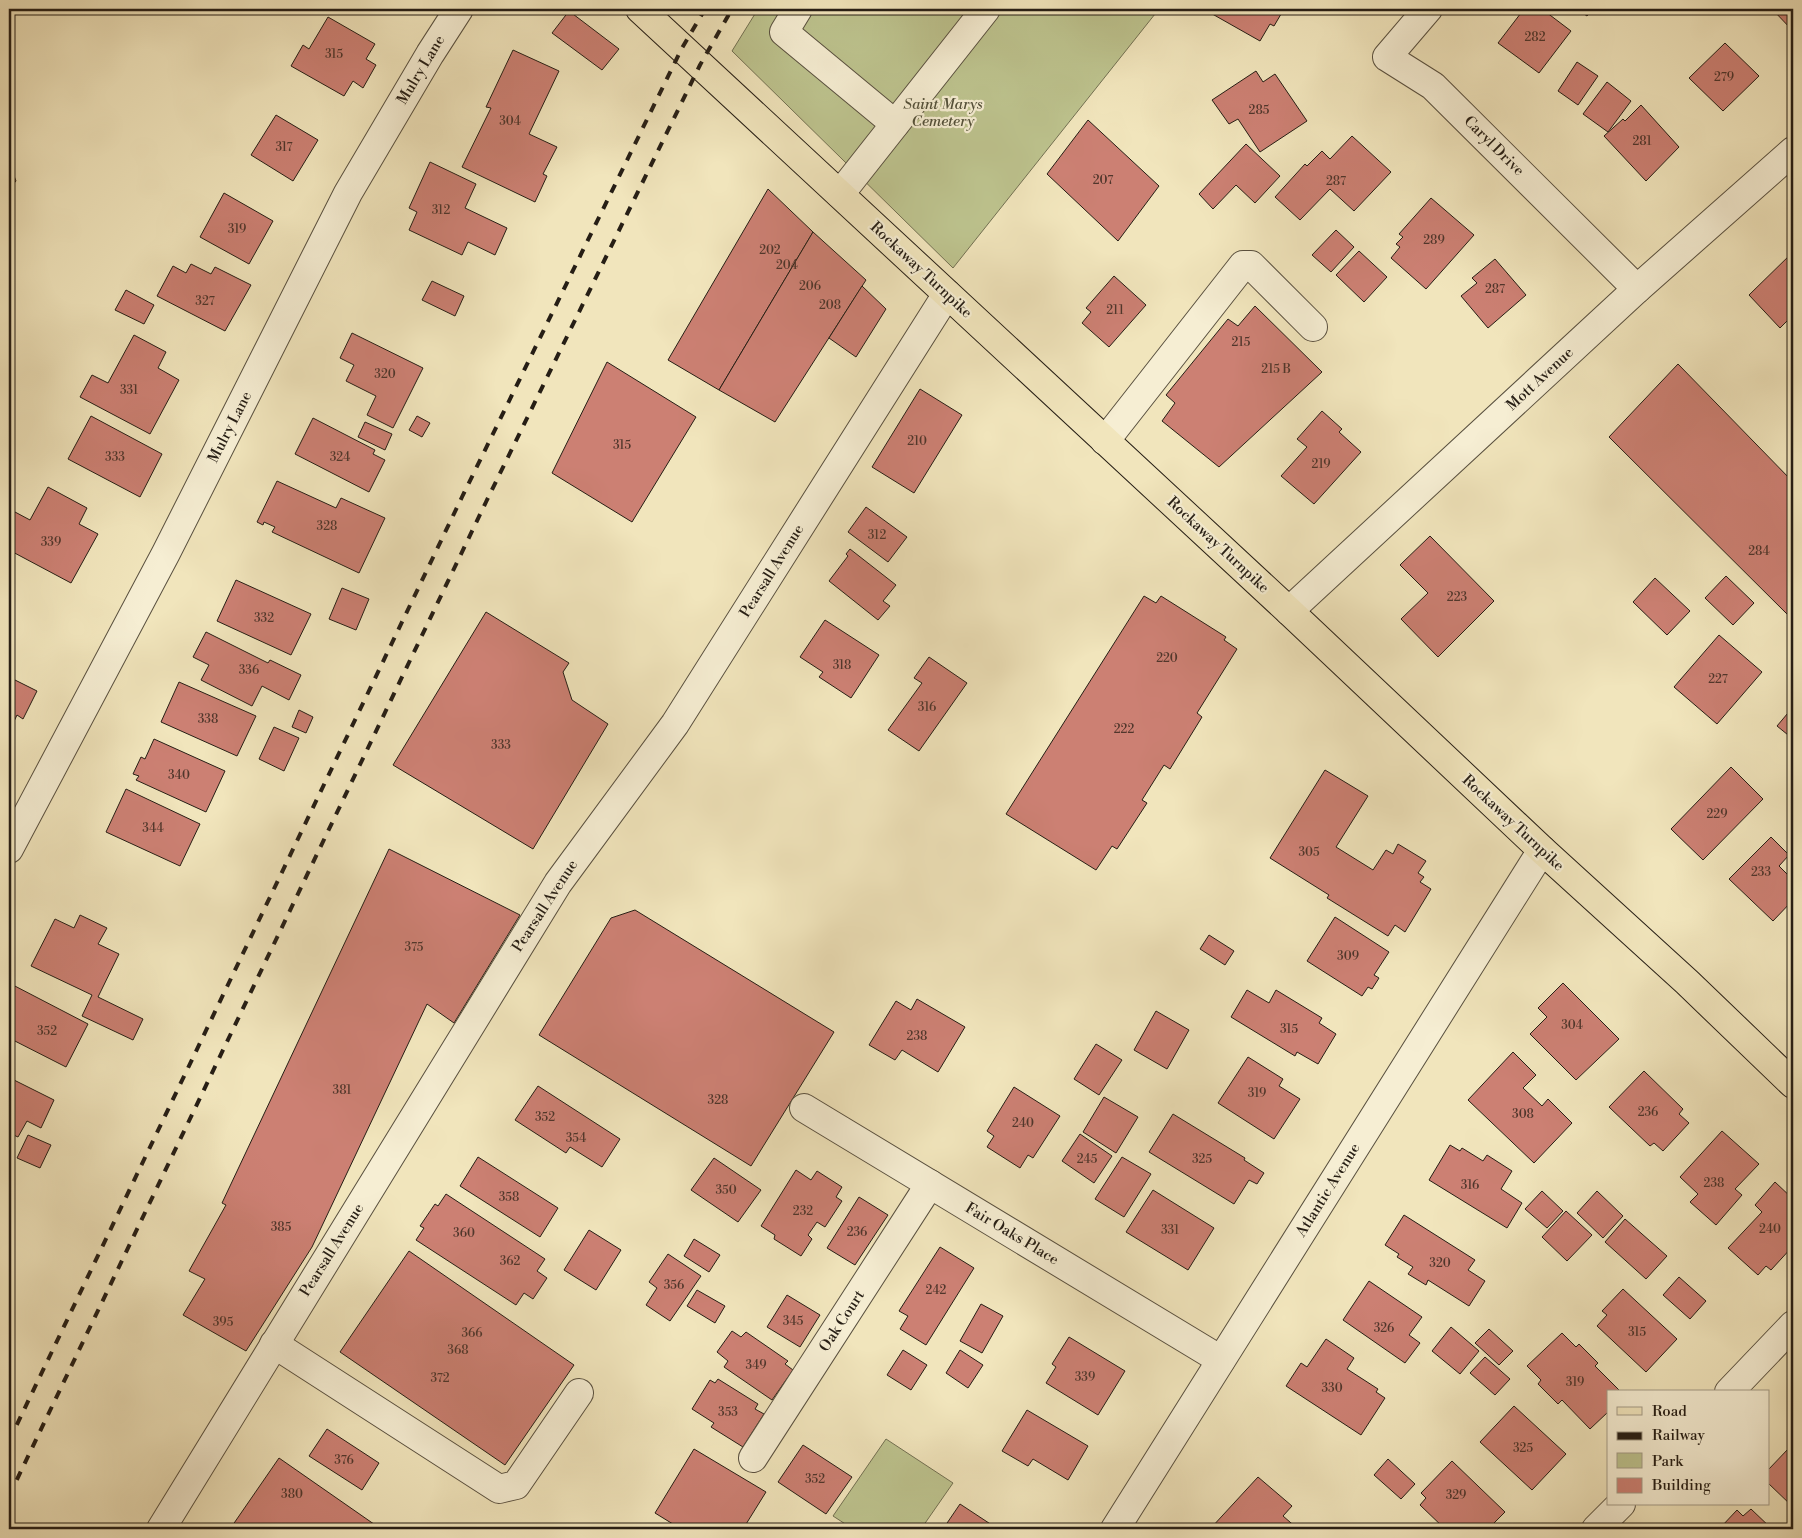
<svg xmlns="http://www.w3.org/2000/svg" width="1802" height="1538" font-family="'Libre Bodoni',serif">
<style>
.green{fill:#bdc38e;stroke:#727052}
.building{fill:#cc8073;stroke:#261e15}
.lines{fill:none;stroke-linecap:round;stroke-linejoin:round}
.minor-casing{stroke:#59503f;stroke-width:30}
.major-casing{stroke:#261e15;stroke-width:30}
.minor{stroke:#f6eed3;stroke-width:28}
.major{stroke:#f1e5bc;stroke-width:28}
.rail{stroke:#261e15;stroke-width:4;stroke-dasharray:9 9;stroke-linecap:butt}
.labels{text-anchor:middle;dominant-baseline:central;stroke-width:4.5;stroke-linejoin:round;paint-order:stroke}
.number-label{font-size:12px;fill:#50362c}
.street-label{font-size:15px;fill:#261e15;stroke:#f6eed3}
.park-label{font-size:15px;font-style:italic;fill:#535039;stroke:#f6eed3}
</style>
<rect width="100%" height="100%" fill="#f1e5bc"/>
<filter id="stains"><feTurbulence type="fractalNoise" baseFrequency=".004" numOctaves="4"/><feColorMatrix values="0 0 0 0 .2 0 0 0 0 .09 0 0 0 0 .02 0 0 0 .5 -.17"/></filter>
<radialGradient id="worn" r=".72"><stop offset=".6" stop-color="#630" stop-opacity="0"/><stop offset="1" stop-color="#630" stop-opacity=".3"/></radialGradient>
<g class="green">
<polygon points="758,9 1159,9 953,268 732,51"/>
<polygon points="886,1439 953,1483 921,1529 853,1529 833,1516"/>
</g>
<g class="building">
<polygon points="1208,9 1284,9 1274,26 1270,24 1260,41 1207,11"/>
<polygon points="1524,9 1542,9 1571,31 1539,73 1498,43"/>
<polygon points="1577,9 1593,9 1587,16"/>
<polygon points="1772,9 1793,9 1793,31"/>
<polygon points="569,11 619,49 602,70 552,33"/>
<polygon points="328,17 375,44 366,59 376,65 363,88 353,81 344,96 291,66 303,45 309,49"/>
<polygon points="1725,43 1759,76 1723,111 1689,78"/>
<polygon points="513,50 559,71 529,134 557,147 543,174 547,176 535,202 462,167 491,108 486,107"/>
<polygon points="1577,62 1598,76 1578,105 1558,91"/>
<polygon points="1256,71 1263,82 1275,74 1307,121 1260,152 1238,119 1229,124 1212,100"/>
<polygon points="1607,82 1631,101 1608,132 1583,114"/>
<polygon points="1641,105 1679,147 1646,181 1604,136 1623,119 1625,121"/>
<polygon points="276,115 318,140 293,181 251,155"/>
<polygon points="1088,120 1159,186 1118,241 1047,174"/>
<polygon points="1352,136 1391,172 1354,211 1330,189 1300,220 1275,197 1305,164 1307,166 1322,151 1330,159"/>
<polygon points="1246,144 1280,176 1255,203 1236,185 1213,209 1199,194"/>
<polygon points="430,162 476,184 465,208 507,228 495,255 468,242 462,255 409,230 417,212 409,208"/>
<polygon points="9,163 16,181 9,189"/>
<polygon points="768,189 813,232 719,390 668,360"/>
<polygon points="224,193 273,221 249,264 200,237"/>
<polygon points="1431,198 1474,235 1426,289 1391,258 1400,247 1396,244 1403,237 1399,234"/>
<polygon points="1336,230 1354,247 1331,272 1312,255"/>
<polygon points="813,232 866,280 775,422 719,390"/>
<polygon points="1359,251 1387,277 1364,302 1336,275"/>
<polygon points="1793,252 1793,315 1780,328 1749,295"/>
<polygon points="1495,259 1526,295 1488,328 1461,296 1477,283 1472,278"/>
<polygon points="191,264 211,274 215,267 251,285 225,331 157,296 173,266 186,273"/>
<polygon points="1114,276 1146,305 1109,347 1082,323 1091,312 1086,308"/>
<polygon points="432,281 464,296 455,316 422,300"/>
<polygon points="862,286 886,309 856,357 829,338"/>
<polygon points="126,290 154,305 144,324 115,310"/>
<polygon points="1255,306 1322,372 1219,467 1162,421 1175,403 1166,395 1228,319 1238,326"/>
<polygon points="352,333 423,368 393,428 367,415 376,396 346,381 354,365 340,358"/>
<polygon points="134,335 166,352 158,368 179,380 150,434 80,397 92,375 108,383"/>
<polygon points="607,362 696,417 632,522 552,473"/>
<polygon points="1678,364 1793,482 1793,620 1609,437"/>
<polygon points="920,389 962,415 914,493 872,467"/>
<polygon points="1322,411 1342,429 1339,432 1361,452 1314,504 1281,476 1307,447 1297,439"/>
<polygon points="91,416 162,454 140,497 68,459"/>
<polygon points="417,416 430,423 422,437 409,430"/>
<polygon points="313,418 375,450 373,454 385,460 369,492 295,454"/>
<polygon points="365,422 392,434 385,450 358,437"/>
<polygon points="277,481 336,508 341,498 385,518 359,573 272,532 275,527 264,522 263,525 257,522"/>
<polygon points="48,487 87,508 79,524 98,534 71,583 9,550 9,522 15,512 30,520"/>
<polygon points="866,507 907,537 888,562 848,532"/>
<polygon points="1430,536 1494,601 1438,657 1401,619 1428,593 1400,565"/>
<polygon points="850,549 896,585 883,601 890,606 878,620 829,581 848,556 846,554"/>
<polygon points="1726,576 1754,603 1733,625 1705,598"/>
<polygon points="1655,578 1690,611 1667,635 1633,602"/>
<polygon points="236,580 311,614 291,655 217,621"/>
<polygon points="342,588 369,599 356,630 329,619"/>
<polygon points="1144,596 1156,603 1161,596 1226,637 1224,640 1237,649 1197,713 1202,717 1170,769 1164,765 1142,800 1147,803 1117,849 1112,846 1096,870 1006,814"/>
<polygon points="486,612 569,663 563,672 572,700 608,724 533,849 393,765"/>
<polygon points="825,620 879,655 851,698 819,677 823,672 800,657"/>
<polygon points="206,632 268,663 270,660 301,675 289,700 262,686 252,706 201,680 209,665 193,657"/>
<polygon points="1719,635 1762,672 1717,724 1674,687"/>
<polygon points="929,657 967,683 919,751 888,730 922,683 914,678"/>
<polygon points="9,677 37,691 23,719 17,715 9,732"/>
<polygon points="179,682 256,716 237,756 161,722"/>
<polygon points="1793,707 1793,739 1777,726"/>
<polygon points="299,710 313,717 306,733 292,727"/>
<polygon points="274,727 299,738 284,771 259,759"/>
<polygon points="154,739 225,771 206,812 136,780 139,776 133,774 141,757 145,759"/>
<polygon points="1731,767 1763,799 1703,860 1671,829"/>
<polygon points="1325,770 1368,796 1336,847 1373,870 1386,850 1393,854 1398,844 1426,861 1418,873 1424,877 1420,882 1431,889 1405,932 1395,925 1388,936 1327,898 1329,895 1270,858"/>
<polygon points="126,789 200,824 180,866 106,832"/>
<polygon points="1771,837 1789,855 1779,866 1793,880 1793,900 1773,921 1729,879"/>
<polygon points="389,849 520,915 454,1023 427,1004 312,1247 246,1351 183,1315 205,1279 189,1271 226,1205 222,1203"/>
<polygon points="635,910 834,1032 751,1166 539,1035 611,918"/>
<polygon points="80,915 107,928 98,944 119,954 98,997 143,1019 133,1040 82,1016 92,995 31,966 55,919 74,928"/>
<polygon points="1335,917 1389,952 1374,975 1379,978 1372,989 1368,987 1362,996 1307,961"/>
<polygon points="1209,935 1234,951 1225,965 1200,949"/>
<polygon points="1563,983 1619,1039 1576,1080 1530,1034 1547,1017 1538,1008"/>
<polygon points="11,984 88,1024 66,1067 9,1038 9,988"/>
<polygon points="1247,990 1269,1003 1276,990 1322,1018 1319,1023 1336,1034 1318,1064 1297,1052 1295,1056 1231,1017"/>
<polygon points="917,999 965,1027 938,1072 902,1050 895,1060 869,1045 896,1001 911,1010"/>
<polygon points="1156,1011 1189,1030 1167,1069 1134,1050"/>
<polygon points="1096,1044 1122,1060 1099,1095 1074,1079"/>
<polygon points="1513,1052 1536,1075 1523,1088 1542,1106 1548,1099 1572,1123 1534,1163 1468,1100"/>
<polygon points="1248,1057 1283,1079 1279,1086 1300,1099 1274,1139 1218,1103"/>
<polygon points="1644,1071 1683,1109 1679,1114 1689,1123 1663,1151 1654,1143 1650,1146 1609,1107"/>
<polygon points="9,1074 10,1075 10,1078 54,1100 41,1128 27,1121 18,1137 9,1133"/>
<polygon points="538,1086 620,1139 602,1167 570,1147 566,1153 515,1120"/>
<polygon points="1014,1087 1060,1116 1033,1158 1028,1155 1020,1168 987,1147 994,1136 987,1131"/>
<polygon points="1104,1097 1138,1117 1116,1153 1083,1132"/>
<polygon points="1173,1114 1245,1158 1244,1160 1264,1173 1257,1184 1249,1180 1234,1204 1149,1152"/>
<polygon points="1722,1131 1759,1164 1735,1189 1742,1195 1716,1225 1690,1202 1698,1194 1680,1177"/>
<polygon points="1080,1134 1112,1156 1094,1183 1062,1161"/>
<polygon points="28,1135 51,1145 40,1168 17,1158"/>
<polygon points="1450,1145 1460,1151 1462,1148 1483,1161 1487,1155 1512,1171 1501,1189 1522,1203 1507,1228 1429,1180"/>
<polygon points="478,1157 558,1208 540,1237 460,1186"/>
<polygon points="1122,1157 1151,1174 1124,1217 1095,1199"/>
<polygon points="714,1158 761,1190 738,1222 691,1190"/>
<polygon points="796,1170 811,1180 817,1171 842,1187 836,1197 842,1201 825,1227 817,1222 808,1235 812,1239 801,1256 774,1239 775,1235 761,1226"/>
<polygon points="1775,1182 1793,1199 1793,1246 1771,1270 1766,1266 1758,1275 1728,1248 1762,1212 1755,1205"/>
<polygon points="1153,1190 1214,1228 1188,1270 1126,1232"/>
<polygon points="1542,1191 1563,1211 1547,1228 1525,1209"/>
<polygon points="1597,1191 1623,1216 1603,1238 1577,1213"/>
<polygon points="446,1194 545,1259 537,1271 547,1278 533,1299 524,1293 516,1305 416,1240 424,1228 420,1226 435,1204 438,1206"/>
<polygon points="859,1197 888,1215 855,1265 827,1248"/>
<polygon points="1566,1211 1592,1235 1567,1261 1542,1237"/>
<polygon points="1404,1215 1475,1260 1468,1270 1485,1281 1469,1306 1428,1280 1426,1285 1408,1274 1413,1267 1397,1257 1399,1254 1385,1245"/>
<polygon points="1625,1219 1667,1256 1646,1279 1605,1242"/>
<polygon points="589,1230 621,1250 596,1290 564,1270"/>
<polygon points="694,1239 720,1255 709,1272 684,1256"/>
<polygon points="940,1247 974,1268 926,1345 900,1329 908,1316 899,1311"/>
<polygon points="409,1251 574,1365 505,1465 340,1352"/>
<polygon points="668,1254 701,1276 670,1321 646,1305 657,1288 649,1282"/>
<polygon points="1679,1277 1706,1301 1690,1319 1663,1295"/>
<polygon points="1369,1281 1422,1317 1409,1335 1420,1343 1405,1363 1343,1320"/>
<polygon points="1623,1289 1677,1339 1646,1372 1597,1326 1607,1315 1602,1311"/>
<polygon points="697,1290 725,1306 715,1323 687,1306"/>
<polygon points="787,1295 820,1315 800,1347 767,1327"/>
<polygon points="981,1304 1003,1316 982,1353 960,1341"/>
<polygon points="1451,1327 1479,1351 1460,1374 1432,1351"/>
<polygon points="1489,1329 1513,1351 1499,1365 1475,1343"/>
<polygon points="732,1331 741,1337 746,1332 788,1361 785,1364 793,1370 772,1400 724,1367 728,1361 717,1352"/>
<polygon points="1562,1333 1576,1347 1579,1344 1598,1363 1595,1366 1621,1392 1608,1392 1608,1412 1590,1429 1562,1400 1558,1404 1538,1384 1541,1380 1527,1366"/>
<polygon points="1069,1337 1125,1371 1098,1415 1046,1383 1056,1367 1052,1364"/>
<polygon points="1326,1339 1354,1358 1347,1369 1378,1389 1376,1392 1385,1398 1361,1435 1286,1386 1301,1363 1307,1367"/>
<polygon points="903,1350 927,1365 911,1390 887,1375"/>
<polygon points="960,1350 983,1365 968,1388 946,1373"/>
<polygon points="1485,1357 1510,1379 1495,1395 1470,1373"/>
<polygon points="718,1379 758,1404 755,1409 764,1414 743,1447 711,1427 714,1423 692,1409 710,1380 715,1383"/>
<polygon points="1514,1406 1566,1454 1532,1490 1480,1442"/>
<polygon points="1027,1410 1088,1446 1068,1480 1033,1459 1028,1466 1002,1451"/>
<polygon points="327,1429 379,1463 362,1490 309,1456"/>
<polygon points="803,1445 852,1477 826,1514 778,1482"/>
<polygon points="1789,1448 1793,1452 1793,1507 1768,1483 1768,1470"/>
<polygon points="694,1449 766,1492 743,1529 681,1529 655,1513"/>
<polygon points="279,1458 381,1529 230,1529"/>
<polygon points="1388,1459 1415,1484 1401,1499 1374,1475"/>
<polygon points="1452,1461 1505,1512 1488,1529 1445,1529 1420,1505 1426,1498 1421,1493"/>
<polygon points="1258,1477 1292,1506 1283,1516 1298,1529 1213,1529 1211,1528"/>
<polygon points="960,1504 998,1529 943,1529"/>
<polygon points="1751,1509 1772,1529 1715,1529 1719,1525 1721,1527 1737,1510 1743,1516"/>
</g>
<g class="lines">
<g class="minor-casing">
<g id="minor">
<polyline points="798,9 784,32 895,124"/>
<polyline points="1428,9 1387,57 1433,86 1637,289"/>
<polyline points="840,194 986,9"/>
<polyline points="1105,441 1243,265 1251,265 1313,327"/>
<polyline points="1289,611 1637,289 1793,151"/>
<polyline points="9,849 166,553 348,193 430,54 459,9"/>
<polyline points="804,1108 1221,1360"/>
<polyline points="274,1344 499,1489 516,1485 579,1393"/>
<polyline points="1729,1392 1793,1325"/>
<polyline points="753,1458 930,1184"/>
<polyline points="161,1529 558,883 675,724 947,294"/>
<polyline points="1115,1529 1542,850"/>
<polyline points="1596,1529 1621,1504"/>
</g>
</g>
<g class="major-casing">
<polyline id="major" points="640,9 1289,611 1542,850 1687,982 1793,1084"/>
</g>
<use href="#minor" class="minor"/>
<use href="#major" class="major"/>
<g class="rail">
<polyline points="9,1441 462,497 682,48 705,9"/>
<polyline points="9,1496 486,502 700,65 732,9"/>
</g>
</g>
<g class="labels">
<g class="number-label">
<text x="1535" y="37">282</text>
<text x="334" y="54">315</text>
<text x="1724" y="77">279</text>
<text x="1259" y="110">285</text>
<text x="510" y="121">304</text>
<text x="1642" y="141">281</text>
<text x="284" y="147">317</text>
<text x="1103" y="180">207</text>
<text x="1336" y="181">287</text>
<text x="441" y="210">312</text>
<text x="237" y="229">319</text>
<text x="1434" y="240">289</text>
<text x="770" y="250">202</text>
<text x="787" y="265">204</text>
<text x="810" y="286">206</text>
<text x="1495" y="289">287</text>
<text x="205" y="301">327</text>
<text x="830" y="305">208</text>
<text x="1115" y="310">211</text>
<text x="1241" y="342">215</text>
<text x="1276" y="369">215 B</text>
<text x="385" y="374">320</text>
<text x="129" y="390">331</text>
<text x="917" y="441">210</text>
<text x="622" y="445">315</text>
<text x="115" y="457">333</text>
<text x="340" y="457">324</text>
<text x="1321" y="464">219</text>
<text x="327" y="526">328</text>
<text x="877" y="535">312</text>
<text x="51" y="542">339</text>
<text x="1759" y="551">284</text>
<text x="1457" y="597">223</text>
<text x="264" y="618">332</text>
<text x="1167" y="658">220</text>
<text x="842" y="665">318</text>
<text x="249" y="670">336</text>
<text x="1718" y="679">227</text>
<text x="927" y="707">316</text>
<text x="208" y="719">338</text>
<text x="1124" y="729">222</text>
<text x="501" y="745">333</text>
<text x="179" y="775">340</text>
<text x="1717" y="814">229</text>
<text x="153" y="828">344</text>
<text x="1309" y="852">305</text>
<text x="1761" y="872">233</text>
<text x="414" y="947">375</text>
<text x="1348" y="956">309</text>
<text x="1572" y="1025">304</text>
<text x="1289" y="1029">315</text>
<text x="47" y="1031">352</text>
<text x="917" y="1036">238</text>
<text x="342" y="1090">381</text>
<text x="1257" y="1093">319</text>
<text x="718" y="1100">328</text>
<text x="1648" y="1112">236</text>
<text x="1523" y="1114">308</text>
<text x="545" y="1117">352</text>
<text x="1023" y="1123">240</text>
<text x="576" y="1138">354</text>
<text x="1087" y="1159">245</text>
<text x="1202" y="1159">325</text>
<text x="1714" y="1183">238</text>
<text x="1470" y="1185">316</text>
<text x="726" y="1190">350</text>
<text x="509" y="1197">358</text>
<text x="803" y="1211">232</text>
<text x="281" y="1227">385</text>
<text x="1770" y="1229">240</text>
<text x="1170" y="1230">331</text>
<text x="857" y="1232">236</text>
<text x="464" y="1233">360</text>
<text x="510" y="1261">362</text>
<text x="1440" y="1263">320</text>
<text x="674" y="1285">356</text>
<text x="936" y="1290">242</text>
<text x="793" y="1321">345</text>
<text x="223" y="1322">395</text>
<text x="1384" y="1328">326</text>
<text x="1637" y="1332">315</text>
<text x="472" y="1333">366</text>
<text x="458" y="1350">368</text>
<text x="756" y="1365">349</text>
<text x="1085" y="1377">339</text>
<text x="440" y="1378">372</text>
<text x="1575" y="1382">319</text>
<text x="1332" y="1388">330</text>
<text x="728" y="1412">353</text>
<text x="1523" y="1448">325</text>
<text x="344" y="1460">376</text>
<text x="815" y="1479">352</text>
<text x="292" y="1494">380</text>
<text x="1456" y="1495">329</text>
</g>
<g class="street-label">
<text transform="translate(421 70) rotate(-59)">Mulry Lane</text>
<text transform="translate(1494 146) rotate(45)">Caryl Drive</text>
<text transform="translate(921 270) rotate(43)">Rockaway Turnpike</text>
<text transform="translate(1540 379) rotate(-43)">Mott Avenue</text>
<text transform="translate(230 427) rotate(-63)">Mulry Lane</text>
<text transform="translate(1218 545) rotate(43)">Rockaway Turnpike</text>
<text transform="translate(772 571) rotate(-58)">Pearsall Avenue</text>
<text transform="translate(1513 823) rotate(43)">Rockaway Turnpike</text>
<text transform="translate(545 906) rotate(-57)">Pearsall Avenue</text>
<text transform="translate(1328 1190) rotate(-58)">Atlantic Avenue</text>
<text transform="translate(1012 1234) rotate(31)">Fair Oaks Place</text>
<text transform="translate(332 1250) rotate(-58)">Pearsall Avenue</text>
<text transform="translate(842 1321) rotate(-57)">Oak Court</text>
</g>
<g class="park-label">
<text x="943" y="104">Saint Marys<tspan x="943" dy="17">Cemetery</tspan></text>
</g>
</g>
<rect width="1802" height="1538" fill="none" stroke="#f1e5bc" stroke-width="30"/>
<rect x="10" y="10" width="1782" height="1518" fill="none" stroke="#261e15" stroke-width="2.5"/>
<rect x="15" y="15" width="1772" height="1508" fill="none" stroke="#261e15"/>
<rect x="1607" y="1390" width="162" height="115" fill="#f6eed3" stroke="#a39b87"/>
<rect x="1617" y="1407" width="25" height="8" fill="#f1e5bc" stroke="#a39b87"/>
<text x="1652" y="1416" font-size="15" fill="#261e15">Road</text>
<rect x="1617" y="1432" width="25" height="8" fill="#261e15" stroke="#a39b87"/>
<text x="1652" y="1440" font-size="15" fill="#261e15">Railway</text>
<rect x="1617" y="1453" width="25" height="15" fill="#bdc38e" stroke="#a39b87"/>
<text x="1652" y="1466" font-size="15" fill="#261e15">Park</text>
<rect x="1617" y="1478" width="25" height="15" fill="#cc8073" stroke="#a39b87"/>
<text x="1652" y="1490" font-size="15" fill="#261e15">Building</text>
<rect width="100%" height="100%" filter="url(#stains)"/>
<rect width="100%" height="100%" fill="url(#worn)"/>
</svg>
